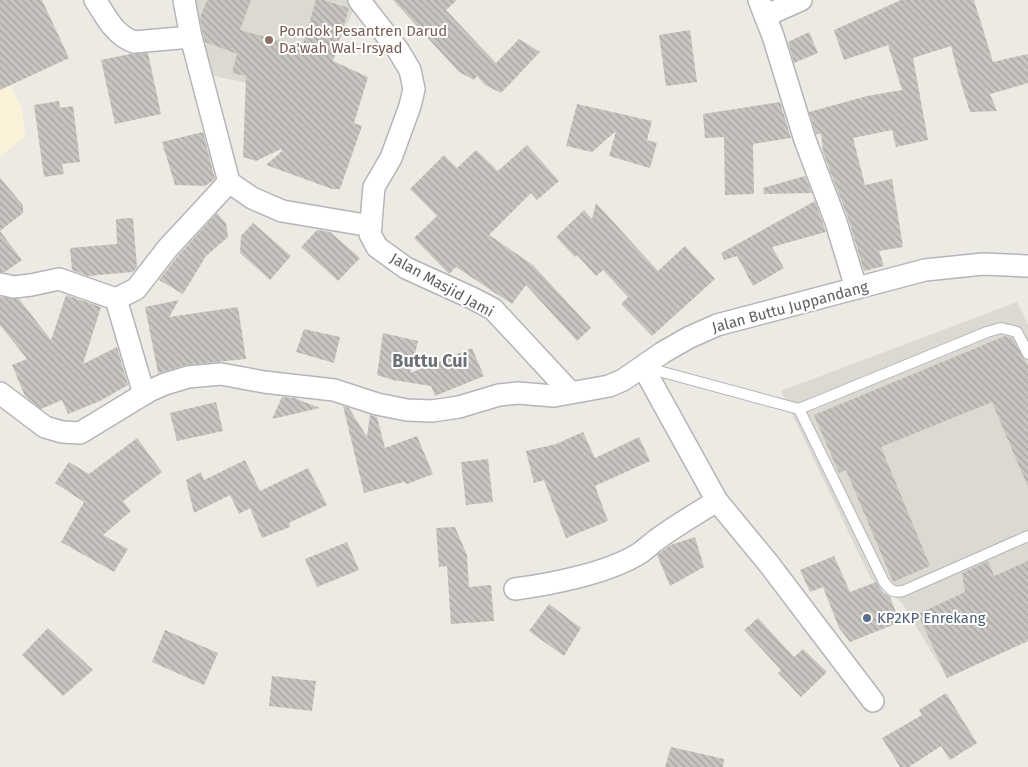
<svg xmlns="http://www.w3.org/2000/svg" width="1028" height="767" font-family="'Fira Sans',sans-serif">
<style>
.commercial{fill:#fbf3d9}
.education{fill:#dcd9d1}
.building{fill:url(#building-back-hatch)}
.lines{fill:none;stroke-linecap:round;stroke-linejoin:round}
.lane-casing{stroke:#b3b5b9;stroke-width:12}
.street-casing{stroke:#b3b5b9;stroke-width:24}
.lane{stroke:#fff;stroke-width:10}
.street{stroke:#fff;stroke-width:21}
.education-dot{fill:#8d6e63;stroke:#fff;stroke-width:2}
.service-dot{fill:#5c6f8a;stroke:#fff;stroke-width:2}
.labels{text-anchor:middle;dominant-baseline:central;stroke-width:4;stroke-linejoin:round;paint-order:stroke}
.education-label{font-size:15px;fill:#785e54;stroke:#fff;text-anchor:start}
.street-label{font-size:15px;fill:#5b5e62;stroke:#fff}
.service-label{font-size:15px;fill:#4e5e75;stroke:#fff;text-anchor:start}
.quarter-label{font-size:18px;font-weight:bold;fill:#6c7074;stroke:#fff}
</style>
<defs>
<pattern id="building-back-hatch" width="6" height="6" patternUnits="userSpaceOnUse" patternTransform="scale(1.25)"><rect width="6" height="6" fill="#c8c5c0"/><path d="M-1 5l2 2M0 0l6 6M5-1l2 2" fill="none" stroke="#a5a39f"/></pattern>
</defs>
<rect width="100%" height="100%" fill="#edeae3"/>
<polygon class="commercial" points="0,66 22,109 25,137 0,156"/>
<g class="education">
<polygon points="189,0 353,0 356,5 312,98 206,74"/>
<polygon points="1017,302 1028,325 1028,641 947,678 902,603 871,579 781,391"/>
</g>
<g class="building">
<polygon points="0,0 42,0 69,58 0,90"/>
<polygon points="207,0 251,0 240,30 302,47 316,0 323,0 349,8 333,61 368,77 354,123 362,126 340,189 332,189 266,165 282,151 281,149 256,161 243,157 246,76 232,73 237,54 205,42 200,18"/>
<polygon points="393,0 457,0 446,10 496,63 519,39 540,52 501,93 485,85 477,76 474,80 459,72"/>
<polygon points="901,0 974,0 993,62 1028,54 1028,83 990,94 997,111 970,112 959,77 951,46 913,58 928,140 896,147 892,130 853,138 865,185 892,179 903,247 879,251 884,266 864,271 848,218 823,152 821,134 816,134 809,112 867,96 902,90 888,45 844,60 834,30"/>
<polygon points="690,30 697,82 666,86 659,35"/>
<polygon points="809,32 818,53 794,63 788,42"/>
<polygon points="148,53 161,114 115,124 101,60 130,54"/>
<polygon points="59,101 60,108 73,106 80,162 62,164 64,174 44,177 34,105"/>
<polygon points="780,102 791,138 753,144 754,194 725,195 724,137 705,138 703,114"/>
<polygon points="577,104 652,121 647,140 657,143 650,168 609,156 616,131 592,152 566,146"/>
<polygon points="203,132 215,179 205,186 175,185 162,142"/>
<polygon points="527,145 559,181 537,200 531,193 489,235 533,265 591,328 577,341 526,285 512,304 456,267 449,274 414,238 437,216 410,189 444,155 457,168 476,150 498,171"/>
<polygon points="805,176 812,193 764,194 763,188"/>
<polygon points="0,178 23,205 23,213 0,231 22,260 5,272 0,272"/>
<polygon points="815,201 826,232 772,247 784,268 753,286 737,256 724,260 721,253"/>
<polygon points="596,203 658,271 685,246 715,279 652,336 621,304 628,297 603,270 596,276 577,255 575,257 556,237 584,210 592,219"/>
<polygon points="217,213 226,223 228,237 206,256 183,294 159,280 177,257"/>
<polygon points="133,218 137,267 133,272 88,276 72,270 70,248 117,244 116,219"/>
<polygon points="253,223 291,256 270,280 240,253 241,236"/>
<polygon points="317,230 330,232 360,258 338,281 301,247"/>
<polygon points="66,295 101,307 83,364 117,347 128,385 100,401 68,414 62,400 41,409 25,396 12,365 27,359 0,325 0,297 19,299 51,340"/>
<polygon points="179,300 169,317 238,307 246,359 187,365 158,373 145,307"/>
<polygon points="304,329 340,337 334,363 296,352"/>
<polygon points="383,333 418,341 410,373 472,348 484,376 435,396 431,386 393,380 377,375"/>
<polygon points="1005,336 1012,338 1028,366 1028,487 992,402 881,447 930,566 893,582 846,470 839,473 814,415"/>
<polygon points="282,397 294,398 320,408 272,419"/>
<polygon points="216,402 223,431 177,441 170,413"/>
<polygon points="343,406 349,408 367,437 370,415 377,417 385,448 417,436 433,474 407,484 404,482 364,493"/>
<polygon points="583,432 595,458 639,437 650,461 595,486 608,521 566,538 544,480 534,483 526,451 556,444"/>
<polygon points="137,438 162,472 123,501 131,511 103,535 128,549 114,572 61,542 84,502 55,483 69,462 89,474"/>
<polygon points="488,459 493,502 466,505 461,462"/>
<polygon points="245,460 260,491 308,468 327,505 289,523 290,527 262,538 250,508 239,514 230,495 194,513 186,480 201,472 204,480"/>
<polygon points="455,527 467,555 469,587 491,585 494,621 451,624 447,566 439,567 436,528"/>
<polygon points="695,537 704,567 670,586 657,555 671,545"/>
<polygon points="347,542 359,570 317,587 305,559"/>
<polygon points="834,556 850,592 876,582 883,592 890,597 900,622 850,642 839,628 823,587 810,592 800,570"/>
<polygon points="988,561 994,576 1028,561 1028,641 947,678 918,614 965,592 962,573"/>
<polygon points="549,604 581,628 564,656 529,631"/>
<polygon points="758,618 794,657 803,649 827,672 801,697 778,673 781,670 744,630"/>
<polygon points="48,628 93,670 63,696 22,655"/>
<polygon points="165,630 218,653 204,685 152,662"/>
<polygon points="272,676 316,681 312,711 269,706"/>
<polygon points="946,693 977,743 950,760 941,746 909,767 900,767 882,738 922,715 919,710"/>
<polygon points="671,747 724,759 723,767 665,767"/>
</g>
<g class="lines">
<g class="lane-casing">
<g id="lane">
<path d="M644 367 799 409 884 582C890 590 893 593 903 591L1028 536"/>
<polyline points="799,409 987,332 1001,328 1017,332 1028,354"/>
</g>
</g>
<g class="street-casing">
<g id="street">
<path d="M95 0C106 16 114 35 134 42L191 37"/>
<polyline points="184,0 191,37 229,182 252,198 282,211 371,226"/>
<polyline points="359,0 398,50 410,70 414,89 410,106 391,158 374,187 370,234 377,247 406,268 472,298 493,309 570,392"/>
<polyline points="759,0 773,36 805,140 836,222 856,288"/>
<polyline points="765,16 801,0"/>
<polyline points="0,284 14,287 31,285 59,279 116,299"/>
<polyline points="643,367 717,501 769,564 873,701"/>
<polyline points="0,393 45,427 62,432 80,433 149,391 165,384 188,377 221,374 264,382 334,390 377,404 407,410 432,411 459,407 499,395 518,393 554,396 609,386 623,380 662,353 688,338 717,325 925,270 983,264 1028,266"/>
<polyline points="144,394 116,299 136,289 167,249 229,182"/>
<path d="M515 589C552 584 609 573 640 553 647 548 652 543 659 538 677 525 697 513 717 501"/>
</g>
</g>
<use href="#lane" class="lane"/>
<use href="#street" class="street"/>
</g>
<circle class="education-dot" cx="269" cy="40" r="5"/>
<circle class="service-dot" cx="867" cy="618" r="5"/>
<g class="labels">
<g class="education-label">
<text x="279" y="31">Pondok Pesantren Darud<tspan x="279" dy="17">Da'wah Wal-Irsyad</tspan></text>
</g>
<g class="street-label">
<text transform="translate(442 285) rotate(29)">Jalan Masjid Jami</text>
<text transform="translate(790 307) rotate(-15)">Jalan Buttu Juppandang</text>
</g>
<g class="service-label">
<text x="877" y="618">KP2KP Enrekang</text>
</g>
<g class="quarter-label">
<text x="430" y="361">Buttu Cui</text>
</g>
</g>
</svg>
